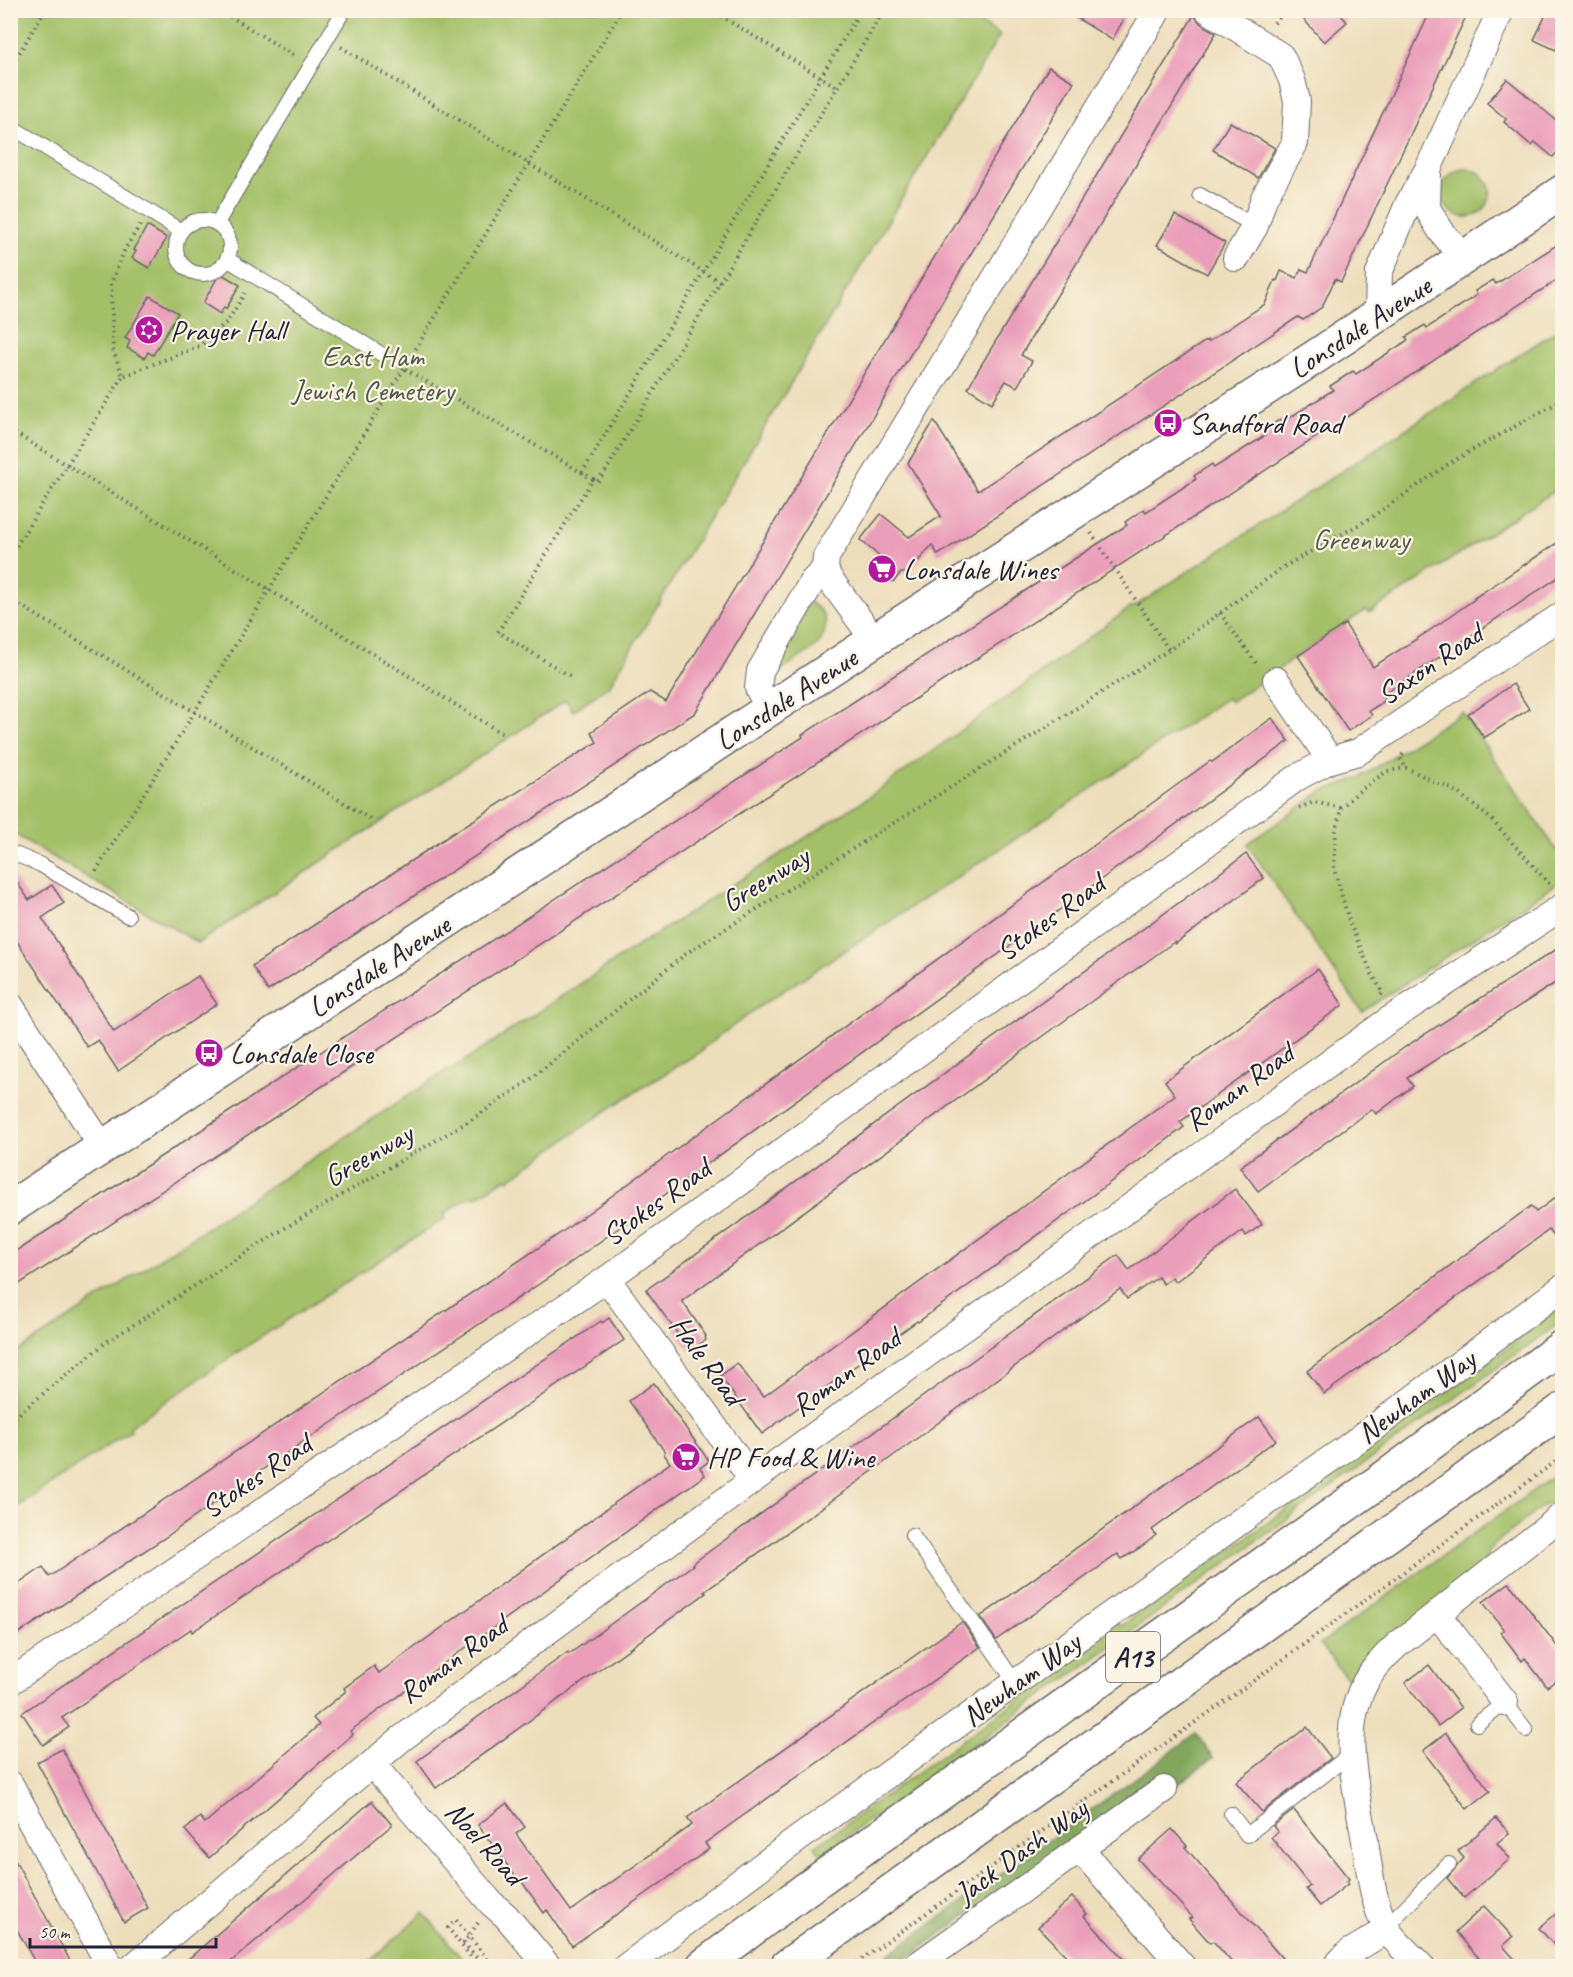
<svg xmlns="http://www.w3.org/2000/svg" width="1573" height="1977" font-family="Caveat,sans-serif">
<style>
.green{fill:#a3c067;stroke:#627151;stroke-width:1.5}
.forest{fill:#82a65c;stroke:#52644c;stroke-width:1.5}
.building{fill:#eb9eba}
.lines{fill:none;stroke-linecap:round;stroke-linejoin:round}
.lane-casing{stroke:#696468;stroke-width:16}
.street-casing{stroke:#696468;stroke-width:28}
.secondary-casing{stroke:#696468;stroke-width:36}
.highway-casing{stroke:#696468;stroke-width:36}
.path{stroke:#696468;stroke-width:4;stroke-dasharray:1.5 4.5;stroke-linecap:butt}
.lane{stroke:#fff;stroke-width:14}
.street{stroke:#fff;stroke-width:26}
.secondary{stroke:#fff;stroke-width:33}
.highway{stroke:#fff;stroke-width:33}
.path-bridge{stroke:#696468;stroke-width:4;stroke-dasharray:1.5 4.5;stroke-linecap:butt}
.labels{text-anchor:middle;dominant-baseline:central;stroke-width:4.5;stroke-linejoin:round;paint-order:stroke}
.shield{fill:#fcf5e5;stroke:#63616e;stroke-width:1.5}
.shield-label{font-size:28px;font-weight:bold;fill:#22223b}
.street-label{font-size:30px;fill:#22223b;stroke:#fcf5e5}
.poi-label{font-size:30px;fill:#22223b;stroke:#fcf5e5;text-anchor:start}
.park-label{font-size:30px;fill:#4f594a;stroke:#fcf5e5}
</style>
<rect width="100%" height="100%" fill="#fcf5e5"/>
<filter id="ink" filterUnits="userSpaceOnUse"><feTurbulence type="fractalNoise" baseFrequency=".0167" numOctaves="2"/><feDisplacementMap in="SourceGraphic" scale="12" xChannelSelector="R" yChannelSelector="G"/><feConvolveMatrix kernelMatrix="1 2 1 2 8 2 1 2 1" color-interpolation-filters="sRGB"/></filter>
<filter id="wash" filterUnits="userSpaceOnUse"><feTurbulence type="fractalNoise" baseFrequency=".008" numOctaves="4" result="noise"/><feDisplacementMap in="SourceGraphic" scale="24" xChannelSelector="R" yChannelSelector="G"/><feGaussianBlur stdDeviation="1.35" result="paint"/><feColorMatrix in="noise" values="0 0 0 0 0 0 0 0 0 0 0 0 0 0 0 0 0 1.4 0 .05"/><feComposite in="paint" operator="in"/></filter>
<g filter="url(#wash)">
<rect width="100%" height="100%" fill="#eddebb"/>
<g class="green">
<polygon points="961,10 1000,35 609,686 573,711 566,700 198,943 11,832 11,11"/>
<circle cx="1466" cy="193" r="24"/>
<polygon points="1562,327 1562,486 1369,613 1366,610 1230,702 1227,698 1075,800 760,1006 702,1049 703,1050 616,1104 508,1180 506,1178 477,1197 471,1196 444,1214 446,1218 247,1346 129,1427 131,1430 11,1511 11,1356 447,1070 449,1071 639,945 872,795 1131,607 1134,607"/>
<path d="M809 602C829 613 830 628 817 646L767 680Z"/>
<polygon points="1462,712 1562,858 1562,880 1362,1012 1247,844 1323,791 1361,777"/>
<polygon points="1562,1307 1562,1321 821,1855 815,1846 1104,1638 1101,1628 1113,1620 1121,1626 1348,1466 1345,1457 1354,1451 1361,1456"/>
<polygon points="1562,1470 1562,1500 1544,1505 1492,1546 1482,1564 1354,1681 1348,1680 1320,1644"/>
<polygon points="424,1913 468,1966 364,1966"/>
</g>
<polygon class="forest" points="1196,1733 1213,1758 1176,1786 1166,1773 896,1966 872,1966 1158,1762"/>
<g id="blocks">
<g class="building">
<polygon points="1064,10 1129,10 1112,40"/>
<polygon points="1295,10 1337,10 1347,22 1324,42"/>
<polygon points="1431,10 1469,10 1341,282 1335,279 1322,307 1303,320 1298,317 938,555 932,545 914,566 906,573 901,573 894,581 884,583 868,570 879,556 860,540 881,514 909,537 941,516 908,463 934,421 978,491 1207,340 1208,342 1265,304 1275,280 1277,281 1281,271 1297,278 1301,269 1308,272"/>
<polygon points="1548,10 1563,10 1563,37 1556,50 1534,40"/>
<polygon points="1194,15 1200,23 1216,33 1021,355 1032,361 1017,387 1006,381 992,403 968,388 975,375"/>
<polygon points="1049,67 1074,82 695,713 268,991 252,966 450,835 597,742 591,732 650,692 666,702"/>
<polygon points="1507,79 1563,126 1563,146 1553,157 1535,142 1532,146 1504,122 1506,119 1487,103"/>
<polygon points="1230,122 1275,148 1258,178 1213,150"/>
<polygon points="1175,215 1225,243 1207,274 1157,245"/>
<polygon points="147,226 167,238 149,268 132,258 136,251 134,250"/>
<polygon points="1563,241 1563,276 10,1290 10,1255 803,737 802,735 1127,525 1125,522 1144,509 1146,512 1196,479 1194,476 1212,464 1214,468 1266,435 1263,431 1281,419 1283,422 1333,390 1330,386 1353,371 1356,374 1408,340 1406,337 1425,325 1427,328 1477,295 1475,291 1493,280 1496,284"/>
<polygon points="220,273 240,285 226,309 224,307 220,314 203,303"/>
<polygon points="150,296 178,313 153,355 148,352 145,358 127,348 130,341 125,338"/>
<polygon points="1563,539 1563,574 1383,695 1386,700 1369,711 1372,715 1348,731 1298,656 1345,624 1373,667 1426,633 1475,599 1474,598"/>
<polygon points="1513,684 1529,709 1484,738 1468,714"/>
<polygon points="1272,718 1289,741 1039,925 566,1266 279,1458 166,1537 10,1639 10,1590 43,1567 49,1577 562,1232 1210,761 1212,762"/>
<polygon points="1246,854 1264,878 1175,944 1174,942 1064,1021 682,1301 706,1336 705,1337 706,1340 690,1351 646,1290"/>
<polygon points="10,872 29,900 52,885 64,903 42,918 114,1032 198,976 217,1004 118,1071 98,1040 87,1047 10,931"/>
<polygon points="1563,945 1563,978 1407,1078 1413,1086 1376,1114 1372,1109 1258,1191 1240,1167 1405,1047"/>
<polygon points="1318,969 1343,1005 1180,1122 1184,1127 1093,1195 918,1322 917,1321 762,1434 720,1376 737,1363 763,1397 1175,1095 1165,1081"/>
<polygon points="1235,1189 1262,1224 1246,1236 1243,1231 1175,1282 1172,1277 1163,1284 1158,1277 1127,1299 1120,1289 859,1481 704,1592 706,1593 436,1788 417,1761 568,1652 569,1654 693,1565 692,1564 711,1550 1118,1255 1129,1270"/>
<polygon points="1563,1192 1563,1248 1549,1230 1324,1394 1307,1371 1531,1206 1536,1212"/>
<polygon points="609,1318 624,1340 211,1619 192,1632 191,1629 166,1646 62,1718 69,1727 43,1745 22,1713 601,1321 602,1323"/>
<polygon points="654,1383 709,1461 700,1468 705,1475 350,1731 353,1734 209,1858 185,1830 200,1817 205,1823 319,1725 313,1718 346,1691 344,1688 374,1666 379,1673 670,1463 664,1454 665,1452 629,1401"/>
<polygon points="1259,1417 1276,1440 1152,1530 1156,1535 1141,1547 1122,1559 1118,1554 996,1640 980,1617"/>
<polygon points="1509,1583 1563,1654 1563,1675 1547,1687 1525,1658 1522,1661 1500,1632 1504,1630 1483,1602"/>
<polygon points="962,1622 980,1647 723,1830 705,1843 709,1849 572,1946 547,1910 544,1913 520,1879 518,1880 478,1825 507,1803 525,1827 516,1834 571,1911 692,1825 687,1818"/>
<polygon points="1429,1665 1461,1708 1438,1726 1405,1683"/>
<polygon points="1307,1727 1331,1758 1262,1812 1236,1782"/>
<polygon points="1446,1733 1490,1791 1467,1809 1423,1751"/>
<polygon points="62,1749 148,1908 124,1922 37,1762"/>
<polygon points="372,1801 392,1825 226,1966 180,1966"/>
<polygon points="1294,1810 1349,1879 1346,1882 1348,1884 1320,1906 1306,1889 1310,1886 1271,1837 1278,1832 1273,1826"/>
<polygon points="1496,1818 1509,1833 1497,1843 1510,1859 1464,1898 1447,1878 1464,1858 1458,1851"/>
<polygon points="1172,1829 1187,1846 1185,1847 1289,1966 1235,1966 1213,1941 1210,1943 1189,1919 1192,1917 1154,1875 1153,1876 1138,1859"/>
<polygon points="10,1851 46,1917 73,1966 37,1966 10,1917"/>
<polygon points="1072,1897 1087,1914 1084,1916 1130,1966 1076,1966 1038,1927"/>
<polygon points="1484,1906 1513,1937 1503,1946 1521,1966 1486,1966 1456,1932"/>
<polygon points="1563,1908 1563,1955 1539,1928"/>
</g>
</g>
</g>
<g filter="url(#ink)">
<use href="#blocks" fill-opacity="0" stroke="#696468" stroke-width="1.5"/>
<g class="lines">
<g class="lane-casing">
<g id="lane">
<polyline points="10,126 181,231"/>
<polyline points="1200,195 1255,226"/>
<circle cx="203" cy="247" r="27"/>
<polyline points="217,223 344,10"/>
<polyline points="227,259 381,354"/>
<polyline points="10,856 15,854 41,865 128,916"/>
<polyline points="912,1535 1015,1682"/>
<polyline points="1477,1724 1505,1702 1526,1730"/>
<polyline points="1231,1814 1247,1835 1352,1753"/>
<path d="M1386 1926C1408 1906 1427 1884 1449 1864"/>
</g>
</g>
<g class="street-casing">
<g id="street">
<polyline points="1208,10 1281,56 1292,80 1297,101 1295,143 1264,198 1255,226 1236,258"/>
<polyline points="1428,172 1427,208 1441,231 1464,259"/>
<polyline points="1378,314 1379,273 1408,204 1428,169 1501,10"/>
<polyline points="873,641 864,626 829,578 825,569 826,557 1155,15 1156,10"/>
<polyline points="1276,680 1330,760"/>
<polyline points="769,709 758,688 760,671 812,582 825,569"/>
<polyline points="10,1005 103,1148"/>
<polyline points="607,1279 753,1480"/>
<polyline points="1437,1614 1505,1702"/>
<polyline points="10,1682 607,1279 1298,777 1330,760 1358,752 1562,615"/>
<polyline points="372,1764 491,1903 506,1916 548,1966"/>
<polyline points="10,1784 110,1966"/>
<polyline points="1080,1849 1182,1966"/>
<polyline points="134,1966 401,1739 753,1480 1386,1022 1562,907"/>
<polyline points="627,1966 798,1839 1256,1510 1345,1449 1562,1288"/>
<polyline points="916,1966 1164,1789"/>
<polyline points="1336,1966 1347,1954 1387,1930"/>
<path d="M1421 1966C1411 1955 1394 1942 1387 1929 1373 1905 1369 1868 1365 1841 1357 1791 1339 1731 1365 1683 1373 1668 1385 1656 1397 1645L1562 1516"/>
</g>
</g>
<g class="secondary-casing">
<polyline id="secondary" points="10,1208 873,641 1315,357 1562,192"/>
</g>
<g class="highway-casing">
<g id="highway">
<polyline points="703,1966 806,1889 1384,1478 1562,1347"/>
<polyline points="787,1966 1562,1410"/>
</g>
</g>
<g class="path">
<polyline points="220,10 296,57"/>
<polyline points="711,10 837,87"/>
<polyline points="1274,23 1287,10"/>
<polyline points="341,47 720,282"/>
<polyline points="10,68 45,10"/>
<polyline points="140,225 125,249 111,283 113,350 123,376 200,346 227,322 245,293"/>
<polyline points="395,363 593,479 498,632 570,676"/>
<polyline points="10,430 503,734"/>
<polyline points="582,473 861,10"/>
<polyline points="593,479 597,482 605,472 884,10"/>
<polyline points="1091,533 1169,650"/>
<polyline points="10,556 123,376"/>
<polyline points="10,599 372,820"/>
<polyline points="1220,613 1258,666"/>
<polyline points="1403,754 1400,758 1406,768"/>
<polyline points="1299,808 1314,802 1341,808"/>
<polyline points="96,871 194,713 622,10"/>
<polyline points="1381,995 1383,993 1372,974 1350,924 1334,869 1336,831 1341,808 1358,792 1387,771 1406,768 1457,792 1491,819 1551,886"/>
<polyline points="10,1421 105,1343 285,1228 471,1120 527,1082 687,953 1169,650 1285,566 1369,519 1453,461 1562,400"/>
<polyline points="478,1923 464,1943 484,1966"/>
<polyline points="852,1966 1245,1687 1562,1457"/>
</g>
<use href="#lane" class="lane"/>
<use href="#street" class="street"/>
<use href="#secondary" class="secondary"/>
<use href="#highway" class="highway"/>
<polyline class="path-bridge" points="478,1966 448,1928 456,1920 493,1966"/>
</g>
</g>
<defs>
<g id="synagogue-disc" transform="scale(1.5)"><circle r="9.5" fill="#b5179e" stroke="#fcf5e5"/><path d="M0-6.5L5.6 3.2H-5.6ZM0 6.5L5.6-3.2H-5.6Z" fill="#fff"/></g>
<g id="bus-disc" transform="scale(1.5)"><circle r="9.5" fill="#b5179e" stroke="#fcf5e5"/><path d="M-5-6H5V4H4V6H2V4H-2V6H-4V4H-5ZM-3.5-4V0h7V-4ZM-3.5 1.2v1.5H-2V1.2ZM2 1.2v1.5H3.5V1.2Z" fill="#fff"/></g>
<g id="supermarket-disc" transform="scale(1.5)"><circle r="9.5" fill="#b5179e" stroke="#fcf5e5"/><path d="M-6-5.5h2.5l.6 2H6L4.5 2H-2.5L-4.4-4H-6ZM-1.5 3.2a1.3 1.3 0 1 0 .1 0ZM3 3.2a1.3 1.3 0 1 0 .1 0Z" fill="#fff"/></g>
</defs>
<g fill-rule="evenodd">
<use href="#synagogue-disc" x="149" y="330"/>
<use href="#bus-disc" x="1168" y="423"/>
<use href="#supermarket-disc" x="882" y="569"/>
<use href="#bus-disc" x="209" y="1053"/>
<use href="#supermarket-disc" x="686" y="1457"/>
</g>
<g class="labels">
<rect class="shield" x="1106" y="1632" width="54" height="50" rx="4.5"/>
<g class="shield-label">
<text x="1133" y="1657">A13</text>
</g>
<g class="street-label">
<text transform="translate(1360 327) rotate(-33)">Lonsdale Avenue</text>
<text transform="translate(1430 664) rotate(-34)">Saxon Road</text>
<text transform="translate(786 699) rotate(-33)">Lonsdale Avenue</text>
<text transform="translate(765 879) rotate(-32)">Greenway</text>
<text transform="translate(1050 917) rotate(-36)">Stokes Road</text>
<text transform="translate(379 966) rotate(-33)">Lonsdale Avenue</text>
<text transform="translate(1239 1087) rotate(-36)">Roman Road</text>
<text transform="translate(368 1155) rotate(-30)">Greenway</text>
<text transform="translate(656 1202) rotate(-36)">Stokes Road</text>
<text transform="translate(707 1360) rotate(54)">Hale Road</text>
<text transform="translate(846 1372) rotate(-36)">Roman Road</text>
<text transform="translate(1416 1396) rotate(-36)">Newham Way</text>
<text transform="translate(256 1476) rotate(-34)">Stokes Road</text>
<text transform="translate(453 1659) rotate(-36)">Roman Road</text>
<text transform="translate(1021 1679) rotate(-36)">Newham Way</text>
<text transform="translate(485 1843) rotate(48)">Noel Road</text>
<text transform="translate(1021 1851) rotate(-36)">Jack Dash Way</text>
</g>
<g class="poi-label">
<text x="170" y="330">Prayer Hall</text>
<text x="1189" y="423">Sandford Road</text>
<text x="903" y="569">Lonsdale Wines</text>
<text x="230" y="1053">Lonsdale Close</text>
<text x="707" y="1457">HP Food &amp; Wine</text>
</g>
<g class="park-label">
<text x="373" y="356">East Ham<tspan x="373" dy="34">Jewish Cemetery</tspan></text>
<text x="1361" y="539">Greenway</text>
</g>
</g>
<rect width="1573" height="1977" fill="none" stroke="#fcf5e5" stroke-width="36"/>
<path d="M30 1938v9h186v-9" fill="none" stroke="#22223b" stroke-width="3"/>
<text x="39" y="1938" font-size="18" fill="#22223b" stroke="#fcf5e5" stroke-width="4.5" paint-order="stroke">50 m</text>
</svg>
